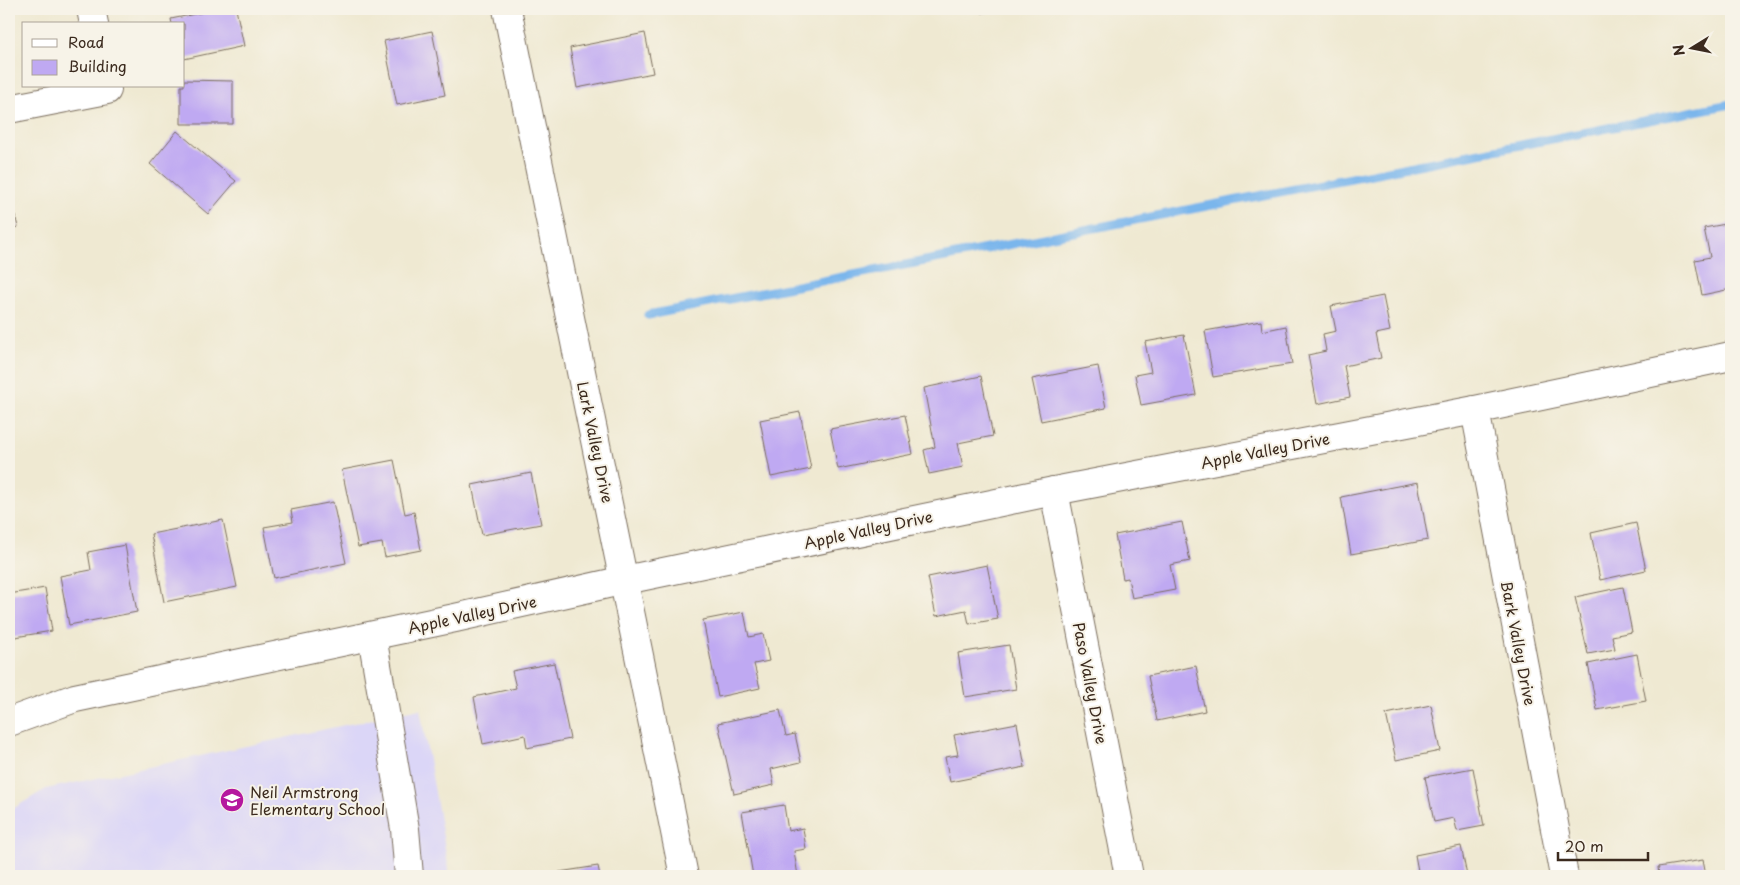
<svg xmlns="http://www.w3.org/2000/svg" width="1740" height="885" font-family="'Playpen Sans',sans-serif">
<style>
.built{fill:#dbd6f7}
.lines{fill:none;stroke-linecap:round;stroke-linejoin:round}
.stream{stroke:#7ab6ec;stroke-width:9}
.building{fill:#bfa9f2}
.minor-casing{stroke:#7a6d5d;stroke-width:30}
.minor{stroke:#fff;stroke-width:28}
.labels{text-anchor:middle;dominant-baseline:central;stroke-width:4;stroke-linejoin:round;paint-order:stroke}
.street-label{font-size:15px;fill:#3b2a1e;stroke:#f7f3e8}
.poi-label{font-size:15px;fill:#3b2a1e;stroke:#f7f3e8;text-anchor:start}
</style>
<rect width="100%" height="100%" fill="#f7f3e8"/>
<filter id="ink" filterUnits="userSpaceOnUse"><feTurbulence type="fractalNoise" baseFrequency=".02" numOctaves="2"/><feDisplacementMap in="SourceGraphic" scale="10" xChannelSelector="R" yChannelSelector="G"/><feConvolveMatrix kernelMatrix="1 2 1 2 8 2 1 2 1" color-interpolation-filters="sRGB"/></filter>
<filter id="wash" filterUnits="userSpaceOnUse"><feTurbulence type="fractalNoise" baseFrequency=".0096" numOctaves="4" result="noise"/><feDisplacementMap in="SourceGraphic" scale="20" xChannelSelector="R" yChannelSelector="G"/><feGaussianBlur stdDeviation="1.12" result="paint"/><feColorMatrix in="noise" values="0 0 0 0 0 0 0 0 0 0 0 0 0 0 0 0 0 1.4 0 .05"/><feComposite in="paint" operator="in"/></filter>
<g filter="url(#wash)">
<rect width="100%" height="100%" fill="#efe9d2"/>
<polygon class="built" points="420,709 450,876 9,876 9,811 46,789"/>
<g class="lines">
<polyline class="stream" points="648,315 1731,104"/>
</g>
<g id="blocks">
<g class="building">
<polygon points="219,9 236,9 244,46 184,59 184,24 172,24 171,19"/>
<polygon points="981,9 999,9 999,10 982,13"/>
<polygon points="432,31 445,95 397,105 384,41"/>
<polygon points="645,33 653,73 577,88 570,48"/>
<polygon points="184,80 233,81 233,124 181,124 181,86 184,86"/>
<polygon points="177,131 236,181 208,214 150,164"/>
<polygon points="9,190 18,227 9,229"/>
<polygon points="1731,223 1731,289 1702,295 1695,260 1710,257 1704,228"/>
<polygon points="1383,296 1390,331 1376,334 1381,358 1344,366 1350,397 1317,404 1308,355 1326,351 1323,334 1336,331 1331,306"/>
<polygon points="1261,321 1262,331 1286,326 1292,364 1213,377 1205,331"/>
<polygon points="1184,335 1196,395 1141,405 1135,375 1151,372 1145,342"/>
<polygon points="1098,366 1106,408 1041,421 1032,379"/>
<polygon points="981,376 993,436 958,443 963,467 929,474 924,450 935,447 924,388"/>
<polygon points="800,412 811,469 771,477 760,420"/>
<polygon points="905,415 913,454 838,469 830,429"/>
<polygon points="394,460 405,514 414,512 421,550 385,557 382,543 358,547 342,470"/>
<polygon points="531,473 541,524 482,535 472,485"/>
<polygon points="1418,482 1428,540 1351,554 1341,497"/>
<polygon points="333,502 346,563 274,578 264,527 293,522 291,510"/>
<polygon points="223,520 237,587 164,602 151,534"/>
<polygon points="1182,522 1190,561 1170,565 1175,590 1132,598 1128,578 1123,579 1115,535"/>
<polygon points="1636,523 1646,570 1600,580 1591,533"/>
<polygon points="125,545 137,612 69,625 60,576 91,570 88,552"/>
<polygon points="987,565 998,619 969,624 966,610 936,616 928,577"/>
<polygon points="1623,587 1632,632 1612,636 1615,649 1588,654 1575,597"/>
<polygon points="45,588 52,631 9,638 9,594"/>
<polygon points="744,612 749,637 763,634 769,661 754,664 760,688 718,697 703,620"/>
<polygon points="1009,645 1016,689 965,697 958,653"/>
<polygon points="1637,654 1646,701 1597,710 1588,664"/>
<polygon points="554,663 570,739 527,748 525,735 483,744 474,697 516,688 512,671"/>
<polygon points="1196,666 1205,711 1157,721 1148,676"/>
<polygon points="1431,705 1440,751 1396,760 1386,714"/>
<polygon points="780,710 786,736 795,734 801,762 771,769 774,785 734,794 718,723"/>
<polygon points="1017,723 1025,767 950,782 945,757 958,755 954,735"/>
<polygon points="1473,768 1484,826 1457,831 1454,818 1434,822 1425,777"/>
<polygon points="784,805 788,831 803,828 806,849 794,851 798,876 753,876 742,812"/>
<polygon points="1461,846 1467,876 1419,876 1415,855"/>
<polygon points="1703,860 1706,876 1659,876 1658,867"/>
<polygon points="598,866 600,876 560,876 559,872"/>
</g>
</g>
</g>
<g filter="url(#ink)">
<use href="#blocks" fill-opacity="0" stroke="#7a6d5d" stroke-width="1"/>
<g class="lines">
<g class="minor-casing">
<g id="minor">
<polyline points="91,9 94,24"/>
<polyline points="507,9 684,876"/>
<polyline points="9,109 107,90 106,86"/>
<polyline points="1475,410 1564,876"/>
<polyline points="1054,491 1129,876"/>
<polyline points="372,636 405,829 409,876"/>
<polyline points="9,722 75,698 455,618 625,580 1054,491 1475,410 1731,356"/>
</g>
</g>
<use href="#minor" class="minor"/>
</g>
</g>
<defs>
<g id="school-disc" transform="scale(1.25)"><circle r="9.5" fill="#b5179e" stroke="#f7f3e8"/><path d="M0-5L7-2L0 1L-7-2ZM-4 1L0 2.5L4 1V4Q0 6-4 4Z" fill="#fff"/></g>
</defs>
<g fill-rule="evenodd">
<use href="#school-disc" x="232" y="800"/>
</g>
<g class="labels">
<g class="street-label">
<text transform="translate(596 442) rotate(78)">Lark Valley Drive</text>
<text transform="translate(1265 450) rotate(-11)">Apple Valley Drive</text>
<text transform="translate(868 529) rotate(-12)">Apple Valley Drive</text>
<text transform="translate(472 614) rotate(-12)">Apple Valley Drive</text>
<text transform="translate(1519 643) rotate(79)">Bark Valley Drive</text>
<text transform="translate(1091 683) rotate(79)">Paso Valley Drive</text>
</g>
<g class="poi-label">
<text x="250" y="791">Neil Armstrong<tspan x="250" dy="17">Elementary School</tspan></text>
</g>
</g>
<rect width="1740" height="885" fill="none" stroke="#f7f3e8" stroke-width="30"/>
<rect x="22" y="22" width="162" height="65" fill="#f7f3e8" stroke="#aca397"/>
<rect x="32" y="39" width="25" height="8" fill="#ffffff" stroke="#aca397"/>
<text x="68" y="48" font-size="15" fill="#3b2a1e">Road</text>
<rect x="32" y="60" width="25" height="15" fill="#bfa9f2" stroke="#aca397"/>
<text x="68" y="72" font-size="15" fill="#3b2a1e">Building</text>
<g transform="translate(1692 48) rotate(260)" stroke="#f7f3e8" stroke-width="4" paint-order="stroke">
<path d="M0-4L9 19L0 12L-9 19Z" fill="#3b2a1e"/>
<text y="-8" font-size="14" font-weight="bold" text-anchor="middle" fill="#3b2a1e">N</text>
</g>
<path d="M1558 852v8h90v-8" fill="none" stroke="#3b2a1e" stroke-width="2.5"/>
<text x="1565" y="852" font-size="15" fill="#3b2a1e" stroke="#f7f3e8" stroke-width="4" paint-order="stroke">20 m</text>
</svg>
